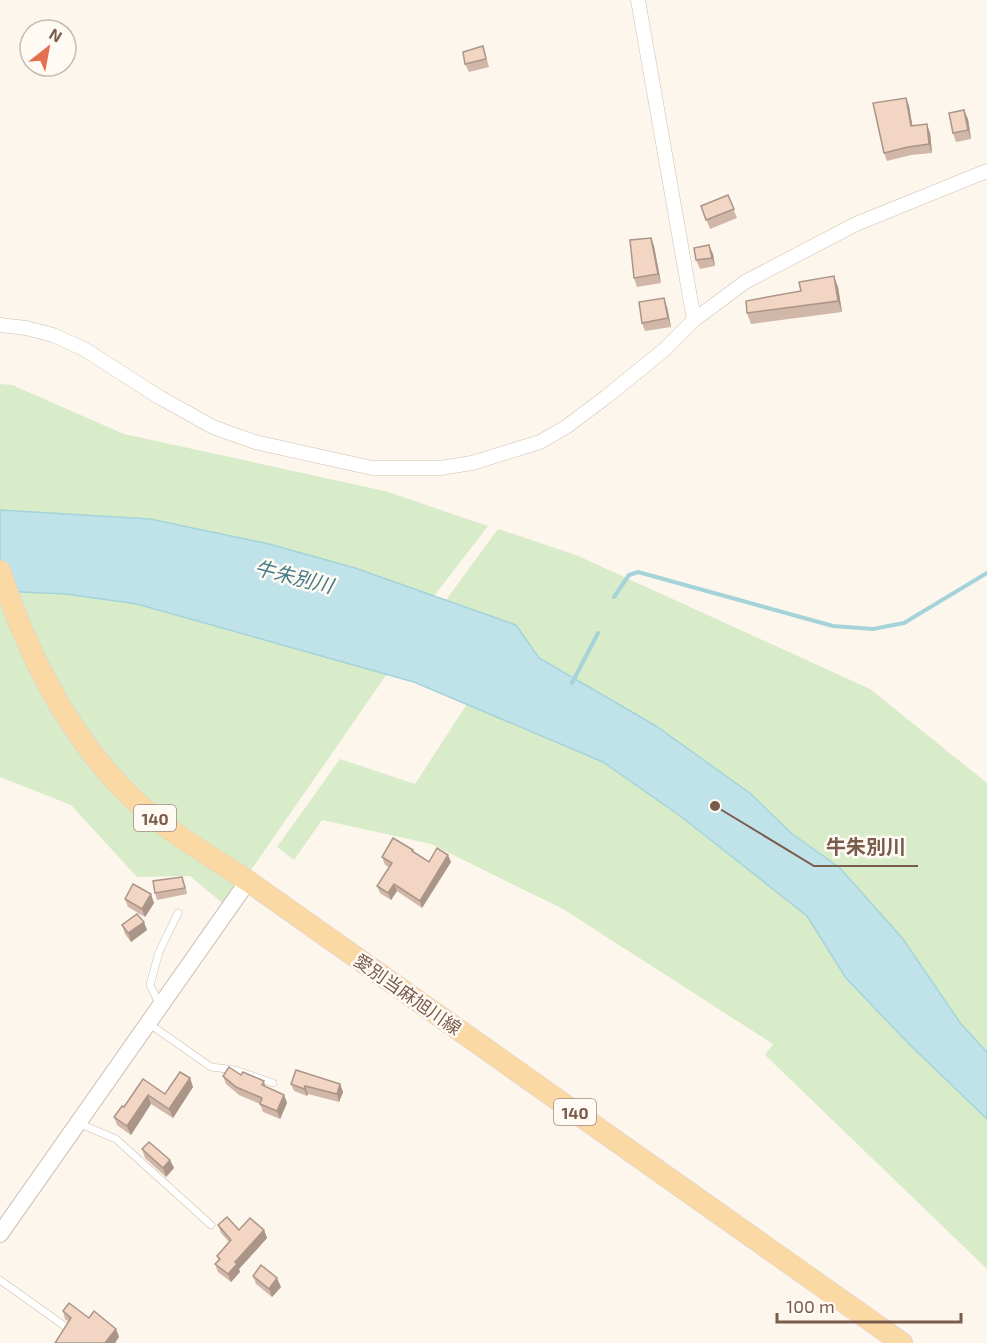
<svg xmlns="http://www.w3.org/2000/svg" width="987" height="1343" font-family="'Exo 2','Noto Sans JP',sans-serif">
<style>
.green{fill:#d8ecc9}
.water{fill:#bfe3e8;stroke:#a5d3da;stroke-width:1.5}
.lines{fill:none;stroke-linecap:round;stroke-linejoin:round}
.stream{stroke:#a5d3da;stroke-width:4}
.service-casing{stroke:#d1beb0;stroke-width:8}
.minor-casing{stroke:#d1beb0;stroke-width:15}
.tertiary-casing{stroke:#d1beb0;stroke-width:18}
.primary-casing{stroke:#dad1cd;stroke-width:22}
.service{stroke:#fff;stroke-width:7}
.minor{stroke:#fff;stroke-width:14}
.tertiary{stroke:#fff;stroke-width:16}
.primary{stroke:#fbd9a5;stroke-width:21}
.wall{fill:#d1b7a8}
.shaded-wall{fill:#aa9588}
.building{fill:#f3d5c3;stroke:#aa9588;stroke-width:1.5}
.labels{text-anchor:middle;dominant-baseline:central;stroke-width:5;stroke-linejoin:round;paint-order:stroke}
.shield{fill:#fffaf3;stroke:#a28b7f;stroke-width:1.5}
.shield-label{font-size:16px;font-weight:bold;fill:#7a5c4d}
.street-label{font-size:18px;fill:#7a5c4d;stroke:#fffaf3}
.water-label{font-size:20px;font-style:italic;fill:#437c86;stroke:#fffaf3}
.leader{fill:none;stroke:#7a5c4d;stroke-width:2}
.callout-dot{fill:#7a5c4d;stroke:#fffaf3;stroke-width:2}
.callout-label{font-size:20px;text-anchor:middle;font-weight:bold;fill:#7a5c4d;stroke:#fffaf3;stroke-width:5;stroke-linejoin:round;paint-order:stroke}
</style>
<rect width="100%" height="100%" fill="#fdf6ec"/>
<g class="green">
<polygon points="0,384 12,385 124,434 385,491 488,526 434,596 355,568 269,544 150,519 0,510"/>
<polygon points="498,529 576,555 870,689 987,783 987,1052 961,1024 903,939 840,868 791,833 751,794 656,726 539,658 515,625 446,600"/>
<polygon points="0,591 66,594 137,604 387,674 226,906 190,876 137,877 71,805 0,777"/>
<polygon points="467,704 603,762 683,818 807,916 846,978 909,1044 987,1119 987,1269 765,1055 773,1044 563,909 431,844 322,820 294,860 277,847 340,759 415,784"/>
</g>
<polygon class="water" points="0,510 150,519 269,544 355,568 516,625 539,658 656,726 751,794 791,833 840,868 903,939 961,1024 987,1052 987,1119 909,1044 846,978 807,916 683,818 603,762 414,682 396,677 137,604 66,594 0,591"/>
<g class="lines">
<g class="stream">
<polyline points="614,597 629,575 638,572 833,626 873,629 904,623 987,573"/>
<polyline points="572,683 598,633"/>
</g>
<g class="service-casing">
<g id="service">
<polyline points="160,1005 150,985 159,952 178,913"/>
<polyline points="148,1023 211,1067 235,1070 273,1083"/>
<polyline points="78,1123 116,1139 211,1225"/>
<polyline points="0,1280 66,1327"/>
</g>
</g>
<g class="minor-casing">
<g id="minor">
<polyline points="638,0 694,320"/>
<polyline points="0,325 26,328 53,335 84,349 159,397 213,427 255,442 372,468 440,468 472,463 540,442 566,427 606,397 664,350 694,320 745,282 856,224 987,171"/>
</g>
</g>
<g class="tertiary-casing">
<polyline id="tertiary" points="0,1234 248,881"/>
</g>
<g class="primary-casing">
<path id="primary" d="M0 571C32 667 81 763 164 825 190 845 220 862 248 881L902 1343"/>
</g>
<use href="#service" class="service"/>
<use href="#minor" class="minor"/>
<use href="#tertiary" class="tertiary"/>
<use href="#primary" class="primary"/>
</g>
<g class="wall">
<polygon points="483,46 489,67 469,72 465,64"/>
<polygon points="906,98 909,106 912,126 930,133 932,153 911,155 887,161 884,153"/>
<polygon points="968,119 971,139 956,142 953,133"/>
<polygon points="728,195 737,218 710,229 701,206"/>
<polygon points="651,238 654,246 661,283 637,287 634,278"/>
<polygon points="713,254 715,266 700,269 696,260"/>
<polygon points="838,287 842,312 751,324 747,313"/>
<polygon points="667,307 671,327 645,331 642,323"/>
<polygon points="413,850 414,853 429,862 451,862 422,908 397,891 391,900 380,893 377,886 389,867 385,865 382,857"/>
<polygon points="185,884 187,894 157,900 155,893"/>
<polygon points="125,899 154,903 145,917 128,907"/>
<polygon points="122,925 147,930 131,942 125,934"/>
<polygon points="241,1075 264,1081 266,1087 284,1095 287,1103 280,1119 263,1112 260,1104 239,1095 226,1084 223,1076"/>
<polygon points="190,1078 193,1087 173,1118 151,1104 131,1135 117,1125 114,1117 124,1107 143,1079 165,1094"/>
<polygon points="291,1084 340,1084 343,1092 339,1102 308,1094 307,1096 294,1091"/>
<polygon points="142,1149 170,1160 174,1168 166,1177 145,1158"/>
<polygon points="218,1225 239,1230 264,1230 267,1238 239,1269 240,1272 231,1282 218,1272 215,1264 219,1261 217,1256 229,1242 221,1233"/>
<polygon points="253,1276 281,1287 272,1297 256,1284"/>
<polygon points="63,1311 89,1318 116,1329 119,1337 69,1322 65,1319"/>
</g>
<g class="shaded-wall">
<polygon points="906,98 909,106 914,134 911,126"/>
<polygon points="964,110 968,119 971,139 968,130"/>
<polygon points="927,124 930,133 932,153 929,144"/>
<polygon points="651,238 654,246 661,283 658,274"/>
<polygon points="709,245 713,254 715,266 712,258"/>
<polygon points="834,276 838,287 842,312 838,301"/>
<polygon points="664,298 667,307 671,327 668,318"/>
<polygon points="448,855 451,862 422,908 420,901"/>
<polygon points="394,884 397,891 391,900 388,893"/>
<polygon points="151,894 154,903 145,917 142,909"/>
<polygon points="144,922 147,930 131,942 128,933"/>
<polygon points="190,1078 193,1087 173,1118 169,1109"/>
<polygon points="340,1084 343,1092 339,1102 337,1094"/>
<polygon points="305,1086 308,1094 307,1096 304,1089"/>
<polygon points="148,1095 151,1104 131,1135 127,1126"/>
<polygon points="284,1095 287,1103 280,1119 277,1111"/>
<polygon points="170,1160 174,1168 166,1177 163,1168"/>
<polygon points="264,1230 267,1238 239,1269 240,1272 231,1282 228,1274 235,1262"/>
<polygon points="277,1278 281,1287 272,1297 269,1289"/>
<polygon points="116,1329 119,1337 115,1343 105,1343"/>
</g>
<g class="building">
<polygon points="483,46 486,59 465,64 463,52"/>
<polygon points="906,98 911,126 927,124 929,144 908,147 884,153 873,103"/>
<polygon points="964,110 968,130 953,133 949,113"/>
<polygon points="728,195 734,209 706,220 701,206"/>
<polygon points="651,238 658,274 634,278 630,240"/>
<polygon points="709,245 712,258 696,260 694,248"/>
<polygon points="834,276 838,301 747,313 746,301 801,291 799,282"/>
<polygon points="664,298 668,318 642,323 639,302"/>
<polygon points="393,838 413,850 412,851 429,862 437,848 448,855 420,901 394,884 388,893 377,886 392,863 382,857"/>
<polygon points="182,877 185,888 155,893 153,881"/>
<polygon points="133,884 151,894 142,909 125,899"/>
<polygon points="137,914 144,922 128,933 122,925"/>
<polygon points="229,1067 241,1075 243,1072 264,1081 262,1085 284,1095 277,1111 260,1104 262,1098 236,1087 223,1076"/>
<polygon points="296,1070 340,1084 337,1094 305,1086 304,1089 291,1084"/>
<polygon points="180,1072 190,1078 169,1109 148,1095 127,1126 114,1117 122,1106 124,1107 143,1079 165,1094"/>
<polygon points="149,1142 170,1160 163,1168 142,1149"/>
<polygon points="227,1217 239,1230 250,1218 264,1230 235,1262 237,1264 228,1274 215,1264 220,1259 217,1256 231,1240 218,1225"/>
<polygon points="261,1265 277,1278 269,1289 253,1276"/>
<polygon points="69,1303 89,1318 94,1311 116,1329 105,1343 55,1343 71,1318 63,1311"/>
</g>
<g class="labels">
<g class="shield">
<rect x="134" y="805" width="42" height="26" rx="4.5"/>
<rect x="554" y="1099" width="42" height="26" rx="4.5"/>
</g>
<g class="shield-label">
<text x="155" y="818">140</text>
<text x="575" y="1112">140</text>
</g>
<g class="street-label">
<text transform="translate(408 994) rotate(35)">愛別当麻旭川線</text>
</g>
<g class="water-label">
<text transform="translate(294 576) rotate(14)">牛朱別川</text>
</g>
</g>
<path class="leader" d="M715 806L814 866H918"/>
<circle class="callout-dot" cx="715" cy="806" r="6"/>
<g class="callout-label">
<text x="866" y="854">牛朱別川</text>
</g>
<g transform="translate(48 48) rotate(31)"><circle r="28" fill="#fffaf3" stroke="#cabbb1" stroke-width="1.5"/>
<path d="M0-4.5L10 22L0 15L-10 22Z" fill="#e76f51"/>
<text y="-9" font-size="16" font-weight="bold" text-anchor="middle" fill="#7a5c4d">N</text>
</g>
<path d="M777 1313v9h184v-9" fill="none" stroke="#7a5c4d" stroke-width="3"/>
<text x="786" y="1313" font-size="18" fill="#7a5c4d" stroke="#fffaf3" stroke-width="4.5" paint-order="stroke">100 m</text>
</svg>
